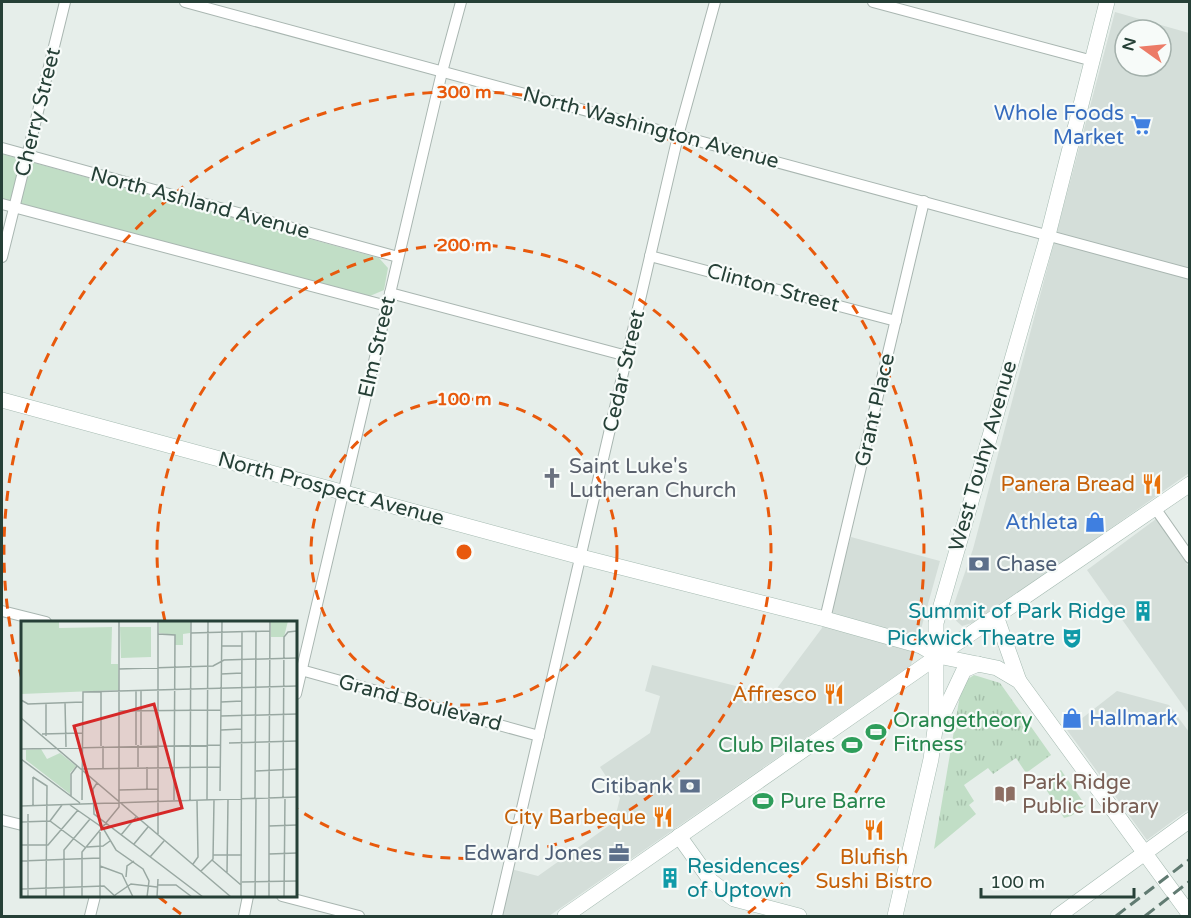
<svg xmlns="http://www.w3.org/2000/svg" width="1191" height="918" font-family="'Varela Round',sans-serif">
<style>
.built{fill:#d4ded9;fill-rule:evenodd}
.grass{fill:url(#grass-tufts)}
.green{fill:#c1dec6}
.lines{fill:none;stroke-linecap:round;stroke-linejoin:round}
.street-casing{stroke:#a9b6b1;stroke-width:12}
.secondary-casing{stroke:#a5bab1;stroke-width:16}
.street{stroke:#fff;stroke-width:10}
.secondary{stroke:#fff;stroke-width:15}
.rail{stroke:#617b72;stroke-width:3;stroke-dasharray:12 6;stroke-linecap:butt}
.ring{fill:none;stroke:#e8590c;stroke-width:3;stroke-dasharray:10 8}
.labels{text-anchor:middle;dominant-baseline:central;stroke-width:4.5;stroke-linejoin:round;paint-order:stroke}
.street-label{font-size:21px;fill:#264037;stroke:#f7fbf9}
.shop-label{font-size:21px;fill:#366cbe;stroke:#f7fbf9;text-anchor:end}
.worship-label{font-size:21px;fill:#5b616d;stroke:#f7fbf9;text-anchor:start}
.food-label{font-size:21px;fill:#c56008;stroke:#f7fbf9;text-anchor:end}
.service-label{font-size:21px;fill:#4e5e75;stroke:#f7fbf9;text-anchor:end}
.culture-label{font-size:21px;fill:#0d838f;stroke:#f7fbf9;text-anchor:end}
.leisure-label{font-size:21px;fill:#27864d;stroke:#f7fbf9;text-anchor:start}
.education-label{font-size:21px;fill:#785e54;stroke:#f7fbf9;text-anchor:start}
.inset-road{fill:none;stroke:#99a8a2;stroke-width:1.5}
.view{fill:#d62828;fill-opacity:0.15;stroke:#d62828;stroke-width:3}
.inset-edge{fill:none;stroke:#264037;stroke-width:3}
.centre{fill:#e8590c;stroke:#f7fbf9;stroke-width:3}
.ring-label{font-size:18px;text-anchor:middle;font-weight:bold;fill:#e8590c;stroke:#f7fbf9;stroke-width:4.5;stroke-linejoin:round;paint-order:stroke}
</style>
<defs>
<pattern id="grass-tufts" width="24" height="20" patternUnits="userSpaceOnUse" patternTransform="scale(1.5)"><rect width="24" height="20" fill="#c1dec6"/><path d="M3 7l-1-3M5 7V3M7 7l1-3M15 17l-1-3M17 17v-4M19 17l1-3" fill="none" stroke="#a6c0ab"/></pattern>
</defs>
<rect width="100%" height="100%" fill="#e6eeea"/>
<g class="built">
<path d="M1115 12 1189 33V473L979 621 962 626 953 618V607L973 549ZM1125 30H1161V66H1125Z"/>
<polygon points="1156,519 1189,567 1189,714 1087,570"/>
<polygon points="851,537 940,561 911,665 549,916 495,916 507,868 538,876 614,822 620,798 600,767 650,733 660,696 645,691 652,665 772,695 822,628"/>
<polygon points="1117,691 1169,705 1189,732 1189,809 1147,840 1067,730"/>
</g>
<g class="grass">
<polygon points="974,675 1000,683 1051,755 1026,773 1016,758 993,774 988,768 964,785 974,801 969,805 976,814 934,849 962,683"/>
<polygon points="1061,770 1086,806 1071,816 1064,818 1042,783"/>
</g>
<polygon class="green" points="2,154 379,258 388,268 384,290 370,296 2,199"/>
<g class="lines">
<g class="street-casing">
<g id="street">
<polyline points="185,2 1190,274"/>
<polyline points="873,2 1093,61"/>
<polyline points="2,148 398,257"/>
<polyline points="2,204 387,306"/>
<polyline points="650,256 896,321"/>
<polyline points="2,257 65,2"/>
<polyline points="390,293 627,356"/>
<polyline points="1155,508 1190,558"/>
<polyline points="2,611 46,622"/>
<polyline points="825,619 924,201"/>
<polyline points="301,670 539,736"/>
<polyline points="296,694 442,72 461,2"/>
<polyline points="2,820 22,825"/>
<polyline points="282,896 359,916"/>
<polyline points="90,916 95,896"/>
<polyline points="244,916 248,896"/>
<polyline points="497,916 678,136 715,2"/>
</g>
</g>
<g class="secondary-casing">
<g id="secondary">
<polyline points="2,400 581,557 825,619 921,646 938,656 997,668 1019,681 1190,915"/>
<polyline points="996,616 1019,681"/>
<polyline points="939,723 964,670 978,664"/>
<polyline points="679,836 711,881 734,899 799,916"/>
<polyline points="565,916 938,656 1190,484"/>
<polyline points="895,916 931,759 936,722 936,623 1048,235 1107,2"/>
<polyline points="1058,916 1190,820"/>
</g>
</g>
<use href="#street" class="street"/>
<use href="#secondary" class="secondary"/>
<g class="rail">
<polyline points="1116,916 1190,859"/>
<polyline points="1145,916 1190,881"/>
</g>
</g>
<g class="ring">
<circle cx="464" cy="552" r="153"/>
<path d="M165 621A307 307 0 1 1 297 809"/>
<path d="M181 914A460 460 0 0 1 159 897M22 679A460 460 0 1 1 747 914"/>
</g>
<defs>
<g id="supermarket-bare" transform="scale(1.62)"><path d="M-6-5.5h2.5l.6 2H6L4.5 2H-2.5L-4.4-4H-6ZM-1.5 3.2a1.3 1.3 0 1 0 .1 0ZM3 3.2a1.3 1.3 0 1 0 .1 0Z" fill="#3f7fe0" stroke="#f7fbf9" stroke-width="2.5" paint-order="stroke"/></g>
<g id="church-bare" transform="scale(1.62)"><path d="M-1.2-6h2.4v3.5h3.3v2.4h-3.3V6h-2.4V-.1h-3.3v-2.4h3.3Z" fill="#6b7280" stroke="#f7fbf9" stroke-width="2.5" paint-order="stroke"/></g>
<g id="restaurant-bare" transform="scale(1.62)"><path d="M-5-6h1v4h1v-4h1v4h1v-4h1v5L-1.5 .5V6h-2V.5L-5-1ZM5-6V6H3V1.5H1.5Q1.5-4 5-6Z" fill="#e8710a" stroke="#f7fbf9" stroke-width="2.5" paint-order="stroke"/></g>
<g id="shop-bare" transform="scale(1.62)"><path d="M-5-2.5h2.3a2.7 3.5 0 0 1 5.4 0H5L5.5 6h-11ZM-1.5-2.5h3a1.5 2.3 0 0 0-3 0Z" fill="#3f7fe0" stroke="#f7fbf9" stroke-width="2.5" paint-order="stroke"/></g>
<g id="bank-bare" transform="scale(1.62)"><path d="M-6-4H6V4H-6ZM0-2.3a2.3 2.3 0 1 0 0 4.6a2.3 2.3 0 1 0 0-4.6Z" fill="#5c6f8a" stroke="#f7fbf9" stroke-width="2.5" paint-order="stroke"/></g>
<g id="building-bare" transform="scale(1.62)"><path d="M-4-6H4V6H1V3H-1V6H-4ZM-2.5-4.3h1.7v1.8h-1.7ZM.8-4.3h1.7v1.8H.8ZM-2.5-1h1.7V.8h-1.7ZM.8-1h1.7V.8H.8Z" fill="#0f9aa8" stroke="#f7fbf9" stroke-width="2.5" paint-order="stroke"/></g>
<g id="theatre-bare" transform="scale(1.62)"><path d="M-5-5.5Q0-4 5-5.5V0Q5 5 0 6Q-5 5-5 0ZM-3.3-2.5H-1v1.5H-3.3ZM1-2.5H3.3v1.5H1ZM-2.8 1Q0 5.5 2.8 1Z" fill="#0f9aa8" stroke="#f7fbf9" stroke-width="2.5" paint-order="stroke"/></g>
<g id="stadium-bare" transform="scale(1.62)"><path d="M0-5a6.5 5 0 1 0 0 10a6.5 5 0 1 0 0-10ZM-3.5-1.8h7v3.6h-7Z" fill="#2e9e5b" stroke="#f7fbf9" stroke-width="2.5" paint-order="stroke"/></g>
<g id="library-bare" transform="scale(1.62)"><path d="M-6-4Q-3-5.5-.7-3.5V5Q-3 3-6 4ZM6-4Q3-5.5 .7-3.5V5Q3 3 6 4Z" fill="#8d6e63" stroke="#f7fbf9" stroke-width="2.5" paint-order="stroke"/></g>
<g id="office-bare" transform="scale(1.62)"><path d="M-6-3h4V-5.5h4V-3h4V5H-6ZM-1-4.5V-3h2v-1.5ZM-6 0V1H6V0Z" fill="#5c6f8a" stroke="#f7fbf9" stroke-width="2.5" paint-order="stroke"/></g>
</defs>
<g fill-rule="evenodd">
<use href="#supermarket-bare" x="1141" y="125"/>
<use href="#church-bare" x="552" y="478"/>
<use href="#restaurant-bare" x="1152" y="484"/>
<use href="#shop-bare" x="1095" y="522"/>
<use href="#bank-bare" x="979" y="564"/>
<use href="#building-bare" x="1143" y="611"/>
<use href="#theatre-bare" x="1072" y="638"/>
<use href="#restaurant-bare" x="834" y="694"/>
<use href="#shop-bare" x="1072" y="718"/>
<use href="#stadium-bare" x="876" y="732"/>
<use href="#stadium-bare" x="852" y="745"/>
<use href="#bank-bare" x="690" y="786"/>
<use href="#library-bare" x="1005" y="794"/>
<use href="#stadium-bare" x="763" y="801"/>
<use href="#restaurant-bare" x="663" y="817"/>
<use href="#restaurant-bare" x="874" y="830"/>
<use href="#office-bare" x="619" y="853"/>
<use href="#building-bare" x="670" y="878"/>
</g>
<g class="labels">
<g class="street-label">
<text transform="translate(38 112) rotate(-76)">Cherry Street</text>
<text transform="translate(651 128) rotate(15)">North Washington Avenue</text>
<text transform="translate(200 203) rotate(15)">North Ashland Avenue</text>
<text transform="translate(773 288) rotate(15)">Clinton Street</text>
<text transform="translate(377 347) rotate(-77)">Elm Street</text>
<text transform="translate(624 371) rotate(-77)">Cedar Street</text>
<text transform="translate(875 410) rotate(-77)">Grant Place</text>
<text transform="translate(983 456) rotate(-74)">West Touhy Avenue</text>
<text transform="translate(331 489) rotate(15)">North Prospect Avenue</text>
<text transform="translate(420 703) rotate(15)">Grand Boulevard</text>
</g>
<g class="shop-label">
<text x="1124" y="113">Whole Foods<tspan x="1124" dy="24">Market</tspan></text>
<text x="1078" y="522">Athleta</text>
<text x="1089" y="718" text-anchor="start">Hallmark</text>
</g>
<g class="worship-label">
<text x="569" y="466">Saint Luke's<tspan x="569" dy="24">Lutheran Church</tspan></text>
</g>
<g class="food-label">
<text x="1135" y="484">Panera Bread</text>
<text x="817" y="694">Affresco</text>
<text x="646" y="817">City Barbeque</text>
<text x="874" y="857" text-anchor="middle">Blufish<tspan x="874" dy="24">Sushi Bistro</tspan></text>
</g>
<g class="service-label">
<text x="996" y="564" text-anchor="start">Chase</text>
<text x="673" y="786">Citibank</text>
<text x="602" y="853">Edward Jones</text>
</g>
<g class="culture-label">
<text x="1126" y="611">Summit of Park Ridge</text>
<text x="1055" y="638">Pickwick Theatre</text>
<text x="687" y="866" text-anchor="start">Residences<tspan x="687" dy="24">of Uptown</tspan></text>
</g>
<g class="leisure-label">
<text x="893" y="720">Orangetheory<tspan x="893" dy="24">Fitness</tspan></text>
<text x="835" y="745" text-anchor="end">Club Pilates</text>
<text x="780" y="801">Pure Barre</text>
</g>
<g class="education-label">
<text x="1022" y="782">Park Ridge<tspan x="1022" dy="24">Public Library</tspan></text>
</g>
</g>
<g transform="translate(21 621)">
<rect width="276" height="276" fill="#e6eeea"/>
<path d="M0 0H38V7L91 6 90 43H97L98 69 0 73Z" fill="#c1dec6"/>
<path d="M138 0H169V12L162 13V24H154V14L138 12ZM250 0H267L263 16H250ZM99 6H130V36L100 37ZM20 128 26 138 39 132 55 145 49 152V173L5 139V129Z" fill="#c1dec6"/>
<path class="inset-road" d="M109 0H136M170 12 249 10M137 13 154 14 153 179M200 25H221M98 48 192 45 203 39 276 37M200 53 221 52M115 69V124M80 71V125M0 79 7 83 62 81M44 81 45 126M200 81 221 80M25 82V115M98 90 200 89M200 95 276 93M0 97 210 276M200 109 221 108M21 113 62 112M208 122 276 120M117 124V146M120 124V69M0 128 199 124M0 138 59 182M126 146V169M82 147V125M62 148 199 146M235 150 276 148M12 156 26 165 25 276M76 162 72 168 73 193 182 276M98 169 137 168M199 170 201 0M50 175V153L56 145M262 176 263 16 267 11 276 10M234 177 235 10M248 177 249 0M61 179 62 71 276 65M169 179 170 0M186 179 187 0M12 184V156M49 184 82 207 95 229 122 248 128 260 126 276M0 185 276 176M29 200 41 184M0 201 29 200 65 227M248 205 276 204M137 213V0M100 214 115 196M113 223 127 206M0 224H27L57 189M66 226 82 225 89 220M248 233 276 232M192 234H221M129 236 143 220M191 239 220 264M0 240 79 237M172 243 177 236 176 180M79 245 101 253 112 276M180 250 192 238 193 179M206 252 207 178M105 256 106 245 113 240M221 261 276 260M136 264H155L171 276M0 268 83 265 95 276M94 274 110 263 136 266M7 276V193M43 276V229L69 198M61 276V231L98 186V0M79 276V211M136 276 137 258M220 276 221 11M234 276 235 177M248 276V177M263 276 264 176"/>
<path class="view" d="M133 83 161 187 81 208 53 105Z"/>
<rect width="276" height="276" class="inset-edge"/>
</g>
<circle cx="464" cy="552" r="9" class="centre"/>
<g class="ring-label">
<text x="464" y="98">300 m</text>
<text x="464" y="251">200 m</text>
<text x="464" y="405">100 m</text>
</g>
<rect width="1191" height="918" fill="none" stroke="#264037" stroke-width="6"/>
<g transform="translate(1143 48) rotate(285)"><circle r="28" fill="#f7fbf9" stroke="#a3b0ab" stroke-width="1.5"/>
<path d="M0-4.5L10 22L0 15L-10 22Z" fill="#ec7b67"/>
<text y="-9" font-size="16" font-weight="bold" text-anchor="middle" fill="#264037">N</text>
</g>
<path d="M981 888v9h153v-9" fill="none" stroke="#264037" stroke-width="3"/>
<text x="990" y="888" font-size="18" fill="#264037" stroke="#f7fbf9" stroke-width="4.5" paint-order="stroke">100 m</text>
</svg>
